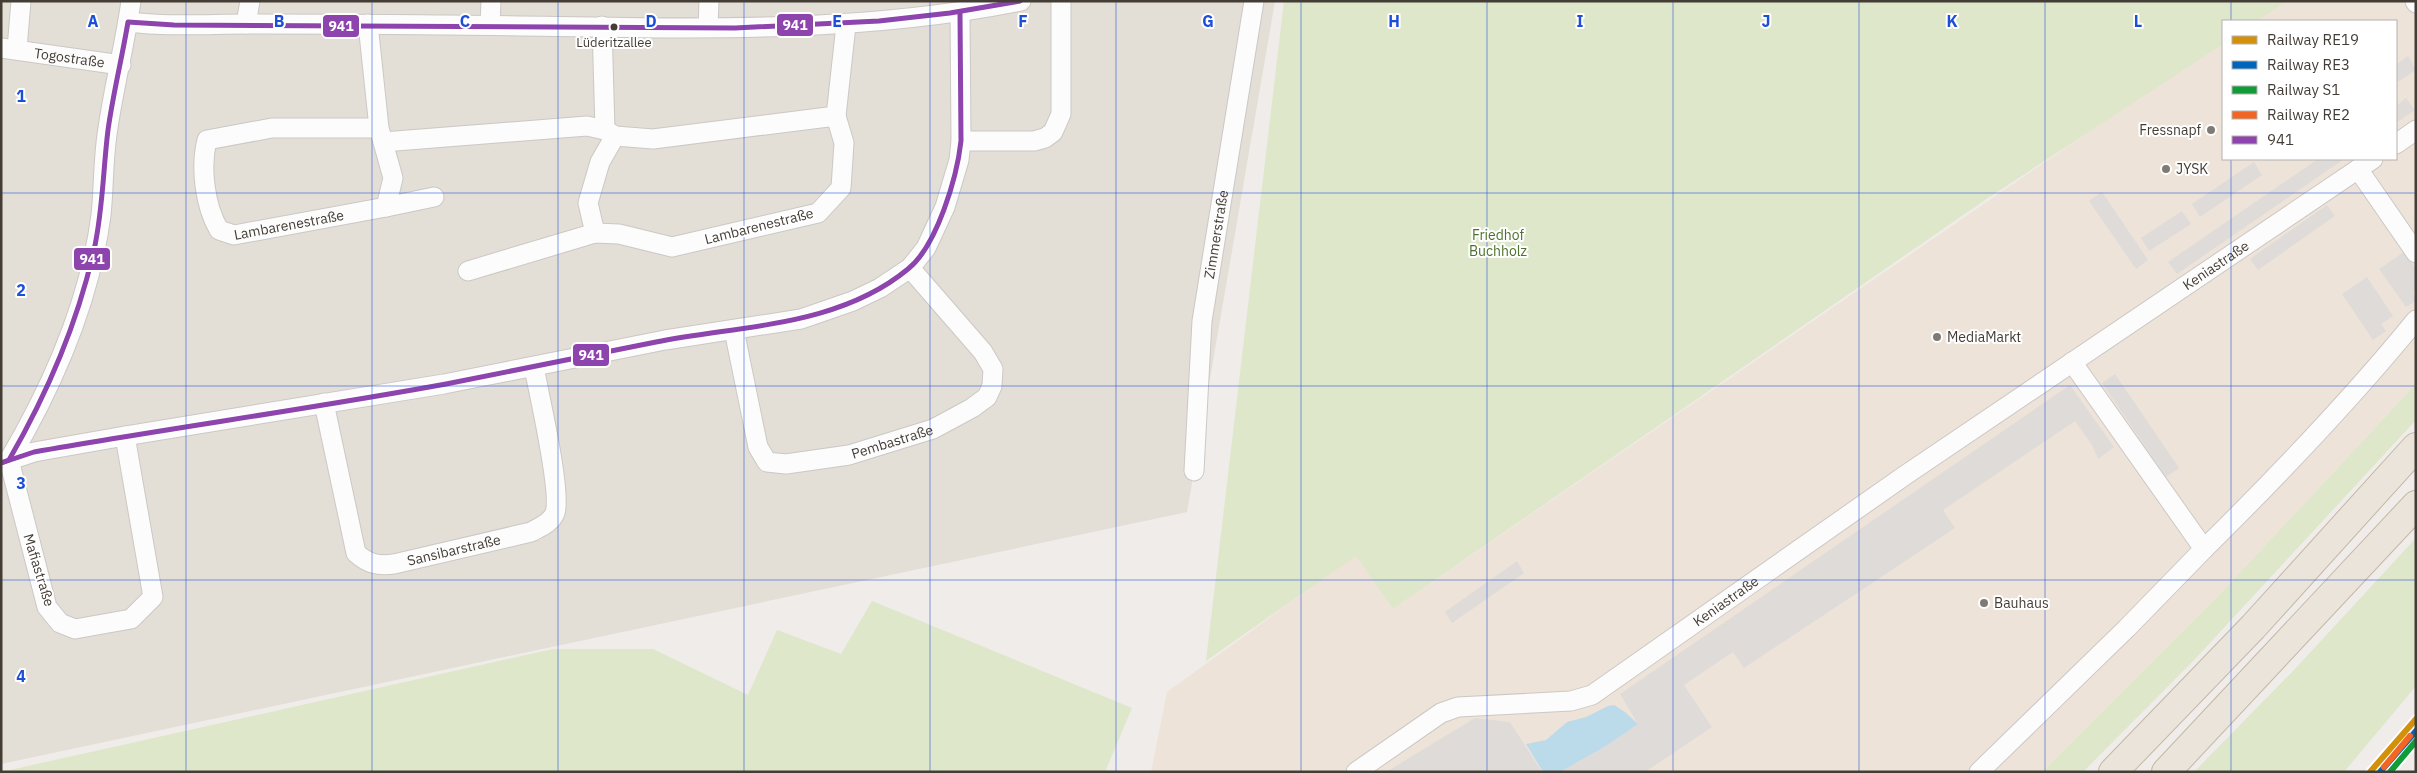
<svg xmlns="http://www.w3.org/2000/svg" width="2417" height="773" font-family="'IBM Plex Sans',sans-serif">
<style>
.residential{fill:#e3ded6}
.commercial{fill:#eee3d9}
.green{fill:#dee7ca}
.parking{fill:#dedbd9}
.water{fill:#bcdbea}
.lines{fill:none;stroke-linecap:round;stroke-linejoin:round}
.street-casing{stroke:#cbc8c5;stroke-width:21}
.highway-casing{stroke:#c5b7a6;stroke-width:30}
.street{stroke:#fdfcfc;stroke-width:19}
.highway{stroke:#eae4da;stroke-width:28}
.bus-1-casing{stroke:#fff;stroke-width:9}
.bus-1{stroke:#8e44ad;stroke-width:5}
.rail-1-casing{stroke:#fff;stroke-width:10}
.rail-2-casing{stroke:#fff;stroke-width:10}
.rail-3-casing{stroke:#fff;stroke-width:10}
.rail-4-casing{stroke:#fff;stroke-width:10}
.rail-1{stroke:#d3910b;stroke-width:6}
.rail-2{stroke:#0065bd;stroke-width:6}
.rail-3{stroke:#109c37;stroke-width:6}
.rail-4{stroke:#f26522;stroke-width:6}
.grid{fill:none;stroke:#1d4ed8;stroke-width:1;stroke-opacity:0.55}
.bus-dot{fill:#443d36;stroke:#fff;stroke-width:2}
.poi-dot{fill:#807a75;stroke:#fff;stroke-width:2}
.labels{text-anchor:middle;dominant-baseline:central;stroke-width:4;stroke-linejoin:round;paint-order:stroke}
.bus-label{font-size:13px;fill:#443d36;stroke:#fff}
.street-label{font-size:14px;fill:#443d36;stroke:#fff}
.poi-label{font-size:14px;fill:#443d36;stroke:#fff;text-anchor:start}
.park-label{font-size:14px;fill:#4d722d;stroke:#fff}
.grid-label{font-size:16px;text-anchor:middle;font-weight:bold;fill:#1d4ed8;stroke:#fff;stroke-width:4;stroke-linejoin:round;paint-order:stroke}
.line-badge{stroke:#fff;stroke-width:2}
.badge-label{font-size:14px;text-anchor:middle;font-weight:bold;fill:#fff}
</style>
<rect width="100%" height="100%" fill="#efece9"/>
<polygon class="residential" points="1,1 1275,1 1187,512 1,764"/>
<polygon class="commercial" points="2280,1 2416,1 2416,384 2219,595 2042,772 1151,772 1167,692 1356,555 1393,609 2223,40 2223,159 2396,159 2396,21 2251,21"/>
<g class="green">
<polygon points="1284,1 2287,1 2257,21 2223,21 2223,44 1985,200 1393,609 1356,556 1206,661"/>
<polygon points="2416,384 2416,420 2195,659 2083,772 2042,772 2219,595"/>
<polygon points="2416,538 2416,686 2344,772 2194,772 2294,670"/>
<polygon points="872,601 1132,708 1105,772 1,772 553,649 653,649 748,695 777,630 841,654"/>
</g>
<g class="parking">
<polygon points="2408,56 2416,70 2396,83 2396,65"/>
<polygon points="2406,98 2415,110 2396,123 2396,106"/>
<polygon points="2318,159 2344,159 2177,274 2168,262"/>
<polygon points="2254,162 2262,175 2200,217 2192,204"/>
<polygon points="2102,192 2148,260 2136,269 2089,201"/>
<polygon points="2327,205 2335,216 2258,270 2250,259"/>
<polygon points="2182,211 2191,224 2149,251 2141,238"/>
<polygon points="2404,252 2416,269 2416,290 2413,292 2416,301 2406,307 2379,269"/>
<polygon points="2367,277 2393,316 2381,324 2386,331 2373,340 2342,294"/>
<polygon points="2115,374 2179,468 2166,477 2102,383"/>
<polygon points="2070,385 2114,447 2098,459 2092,445 2075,421 1943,510 1955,528 1744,668 1733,652 1684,685 1712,727 1645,772 1560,772 1606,746 1638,724 1620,694"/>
<polygon points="1517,561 1524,573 1452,623 1445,612"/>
<polygon points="1475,718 1510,722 1542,772 1386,772"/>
</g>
<polygon class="water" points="1614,705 1625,712 1638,724 1606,746 1560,772 1543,772 1526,744 1546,740 1567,722 1586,717 1608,706"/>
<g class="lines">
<g class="street-casing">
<g id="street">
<polyline points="2415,1 2416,3"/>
<path d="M128 22C170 27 208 24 249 24 315 24 381 24 447 25 638 26 833 39 1021 1"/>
<polyline points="246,24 250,1"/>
<path id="s1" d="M368 24 379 128H272L207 140C200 168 205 206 219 230L234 235 386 207 393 178 379 128"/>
<polyline points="490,25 491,1"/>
<polyline points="602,26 605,130"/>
<polyline points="708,27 709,1"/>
<path id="s2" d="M1 48 121 65"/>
<polyline points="17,49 21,1"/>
<polyline points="836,116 846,25"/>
<polyline points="961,141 1034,141 1045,138 1053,132 1061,114 1061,1"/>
<polyline points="383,142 587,126 605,130 615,136 653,139 836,116 844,143 841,188 818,213 672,247 619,234 595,233 468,271"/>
<polyline points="2396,144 2416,130"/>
<polyline points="2358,169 2416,253"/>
<polyline points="386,207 434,197"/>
<polyline points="595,233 588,203 600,162 615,136"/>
<path id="s3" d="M734 330 758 447 767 462 786 464 849 455 933 429 972 408 987 397 992 386 993 369 983 352 910 268"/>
<path id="s4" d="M324 403 356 553C368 564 378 566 394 564L531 532C540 527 551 523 555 513 562 492 539 395 534 367"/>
<path d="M9 460C52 387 90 300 101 215 104 187 103 157 108 128 114 86 125 44 131 1"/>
<polyline points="9,460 47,607 60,623 75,629 131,619 153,597 125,436"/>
<polyline points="1,463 34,452 125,436 444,384 665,340 801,319 853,301 880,288 910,268 926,248 945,207 959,160 961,141 960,13"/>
<path id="s5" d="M1194 471 1202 321 1254 1"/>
<path d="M2204 549C2278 476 2350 401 2416 320"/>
<path id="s6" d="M1356 772 1441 713 1458 707 1571 701 1592 695 1904 476 2373 159"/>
<polyline points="1979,772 2127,628 2204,549 2072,362"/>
</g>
</g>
<g class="highway-casing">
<g id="highway">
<polyline points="2113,772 2253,627 2416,447"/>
<polyline points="2166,772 2416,505"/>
</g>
</g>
<use href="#street" class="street"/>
<use href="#highway" class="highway"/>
<g class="bus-1-casing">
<g id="bus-1">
<path d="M1 463 9 460C47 394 77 325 94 250 103 210 103 170 108 130 113 94 122 58 128 22L174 25 735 28 879 21 950 13 1020 1"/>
<path d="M1 463 34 452C171 428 309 409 446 384 516 370 586 356 656 342 741 325 838 327 908 269 937 246 957 177 961 141L960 13"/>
</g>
</g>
<use href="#bus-1" class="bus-1"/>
<g class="rail-1-casing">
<polyline id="rail-1" points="2370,772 2416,719"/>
</g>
<g class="rail-2-casing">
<polyline id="rail-2" points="2380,772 2416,731"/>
</g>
<g class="rail-3-casing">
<polyline id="rail-3" points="2390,772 2416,741"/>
</g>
<g class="rail-4-casing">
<polyline id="rail-4" points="2384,767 2410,736"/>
</g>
<use href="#rail-1" class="rail-1"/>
<use href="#rail-2" class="rail-2"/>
<use href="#rail-3" class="rail-3"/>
<use href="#rail-4" class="rail-4"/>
</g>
<path class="grid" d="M186 1V772M372 1V772M558 1V772M744 1V772M930 1V772M1116 1V772M1301 1V772M1487 1V772M1673 1V772M1859 1V772M2045 1V772M2231 1V21M2231 159V772M1 193H2416M1 386H2416M1 580H2416"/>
<circle class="bus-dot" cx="614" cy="27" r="4.5"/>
<g class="poi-dot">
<circle cx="2211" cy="130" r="5"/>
<circle cx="2166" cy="169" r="5"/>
<circle cx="1937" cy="337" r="5"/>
<circle cx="1984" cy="603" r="5"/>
</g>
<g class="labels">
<g class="bus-label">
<text x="614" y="42">Lüderitzallee</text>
</g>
<g class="street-label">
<text stroke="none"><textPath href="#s2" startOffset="69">Togostraße</textPath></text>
<text stroke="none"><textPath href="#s1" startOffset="442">Lambarenestraße</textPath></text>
<text transform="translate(759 226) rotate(-14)">Lambarenestraße</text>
<text stroke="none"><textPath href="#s5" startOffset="238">Zimmerstraße</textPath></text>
<text stroke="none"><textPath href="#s6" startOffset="1014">Keniastraße</textPath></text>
<text stroke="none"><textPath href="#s3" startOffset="265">Pembastraße</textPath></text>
<text stroke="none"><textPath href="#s4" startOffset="256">Sansibarstraße</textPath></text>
<text transform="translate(39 570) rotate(73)">Mafiastraße</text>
<text stroke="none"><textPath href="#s6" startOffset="420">Keniastraße</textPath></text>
</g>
<g class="poi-label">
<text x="2201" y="130" text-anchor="end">Fressnapf</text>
<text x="2176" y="169">JYSK</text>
<text x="1947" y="337">MediaMarkt</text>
<text x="1994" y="603">Bauhaus</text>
</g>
<g class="park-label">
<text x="1498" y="235">Friedhof<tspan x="1498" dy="16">Buchholz</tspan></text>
</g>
</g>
<g class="grid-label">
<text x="93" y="27">A</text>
<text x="279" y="27">B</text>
<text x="465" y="27">C</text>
<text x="651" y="27">D</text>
<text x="837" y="27">E</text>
<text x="1023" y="27">F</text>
<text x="1208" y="27">G</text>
<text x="1394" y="27">H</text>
<text x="1580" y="27">I</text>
<text x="1766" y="27">J</text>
<text x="1952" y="27">K</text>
<text x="2138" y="27">L</text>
<text x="21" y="102">1</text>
<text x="21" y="296">2</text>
<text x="21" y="489">3</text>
<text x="21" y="682">4</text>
</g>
<g class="line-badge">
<rect x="776" y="13" width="38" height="24" rx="5" fill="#8e44ad"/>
<rect x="322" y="14" width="38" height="24" rx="5" fill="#8e44ad"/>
<rect x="73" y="247" width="38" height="24" rx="5" fill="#8e44ad"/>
<rect x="572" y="343" width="38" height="24" rx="5" fill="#8e44ad"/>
</g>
<g class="badge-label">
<text x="795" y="30">941</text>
<text x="341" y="31">941</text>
<text x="92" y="264">941</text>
<text x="591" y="360">941</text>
</g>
<rect width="2417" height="773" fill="none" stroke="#443d36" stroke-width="5"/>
<rect x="2222" y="20" width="175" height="140" fill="#ffffff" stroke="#b4b1af"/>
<rect x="2232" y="36" width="25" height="8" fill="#d3910b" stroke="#b4b1af"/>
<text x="2267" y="45" font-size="15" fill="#443d36">Railway RE19</text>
<rect x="2232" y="61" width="25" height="8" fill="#0065bd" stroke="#b4b1af"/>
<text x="2267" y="70" font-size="15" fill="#443d36">Railway RE3</text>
<rect x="2232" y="86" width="25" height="8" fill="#109c37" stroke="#b4b1af"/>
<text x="2267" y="95" font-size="15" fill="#443d36">Railway S1</text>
<rect x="2232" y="111" width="25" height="8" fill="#f26522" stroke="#b4b1af"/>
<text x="2267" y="120" font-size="15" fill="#443d36">Railway RE2</text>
<rect x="2232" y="136" width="25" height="8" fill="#8e44ad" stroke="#b4b1af"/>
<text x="2267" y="145" font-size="15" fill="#443d36">941</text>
</svg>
